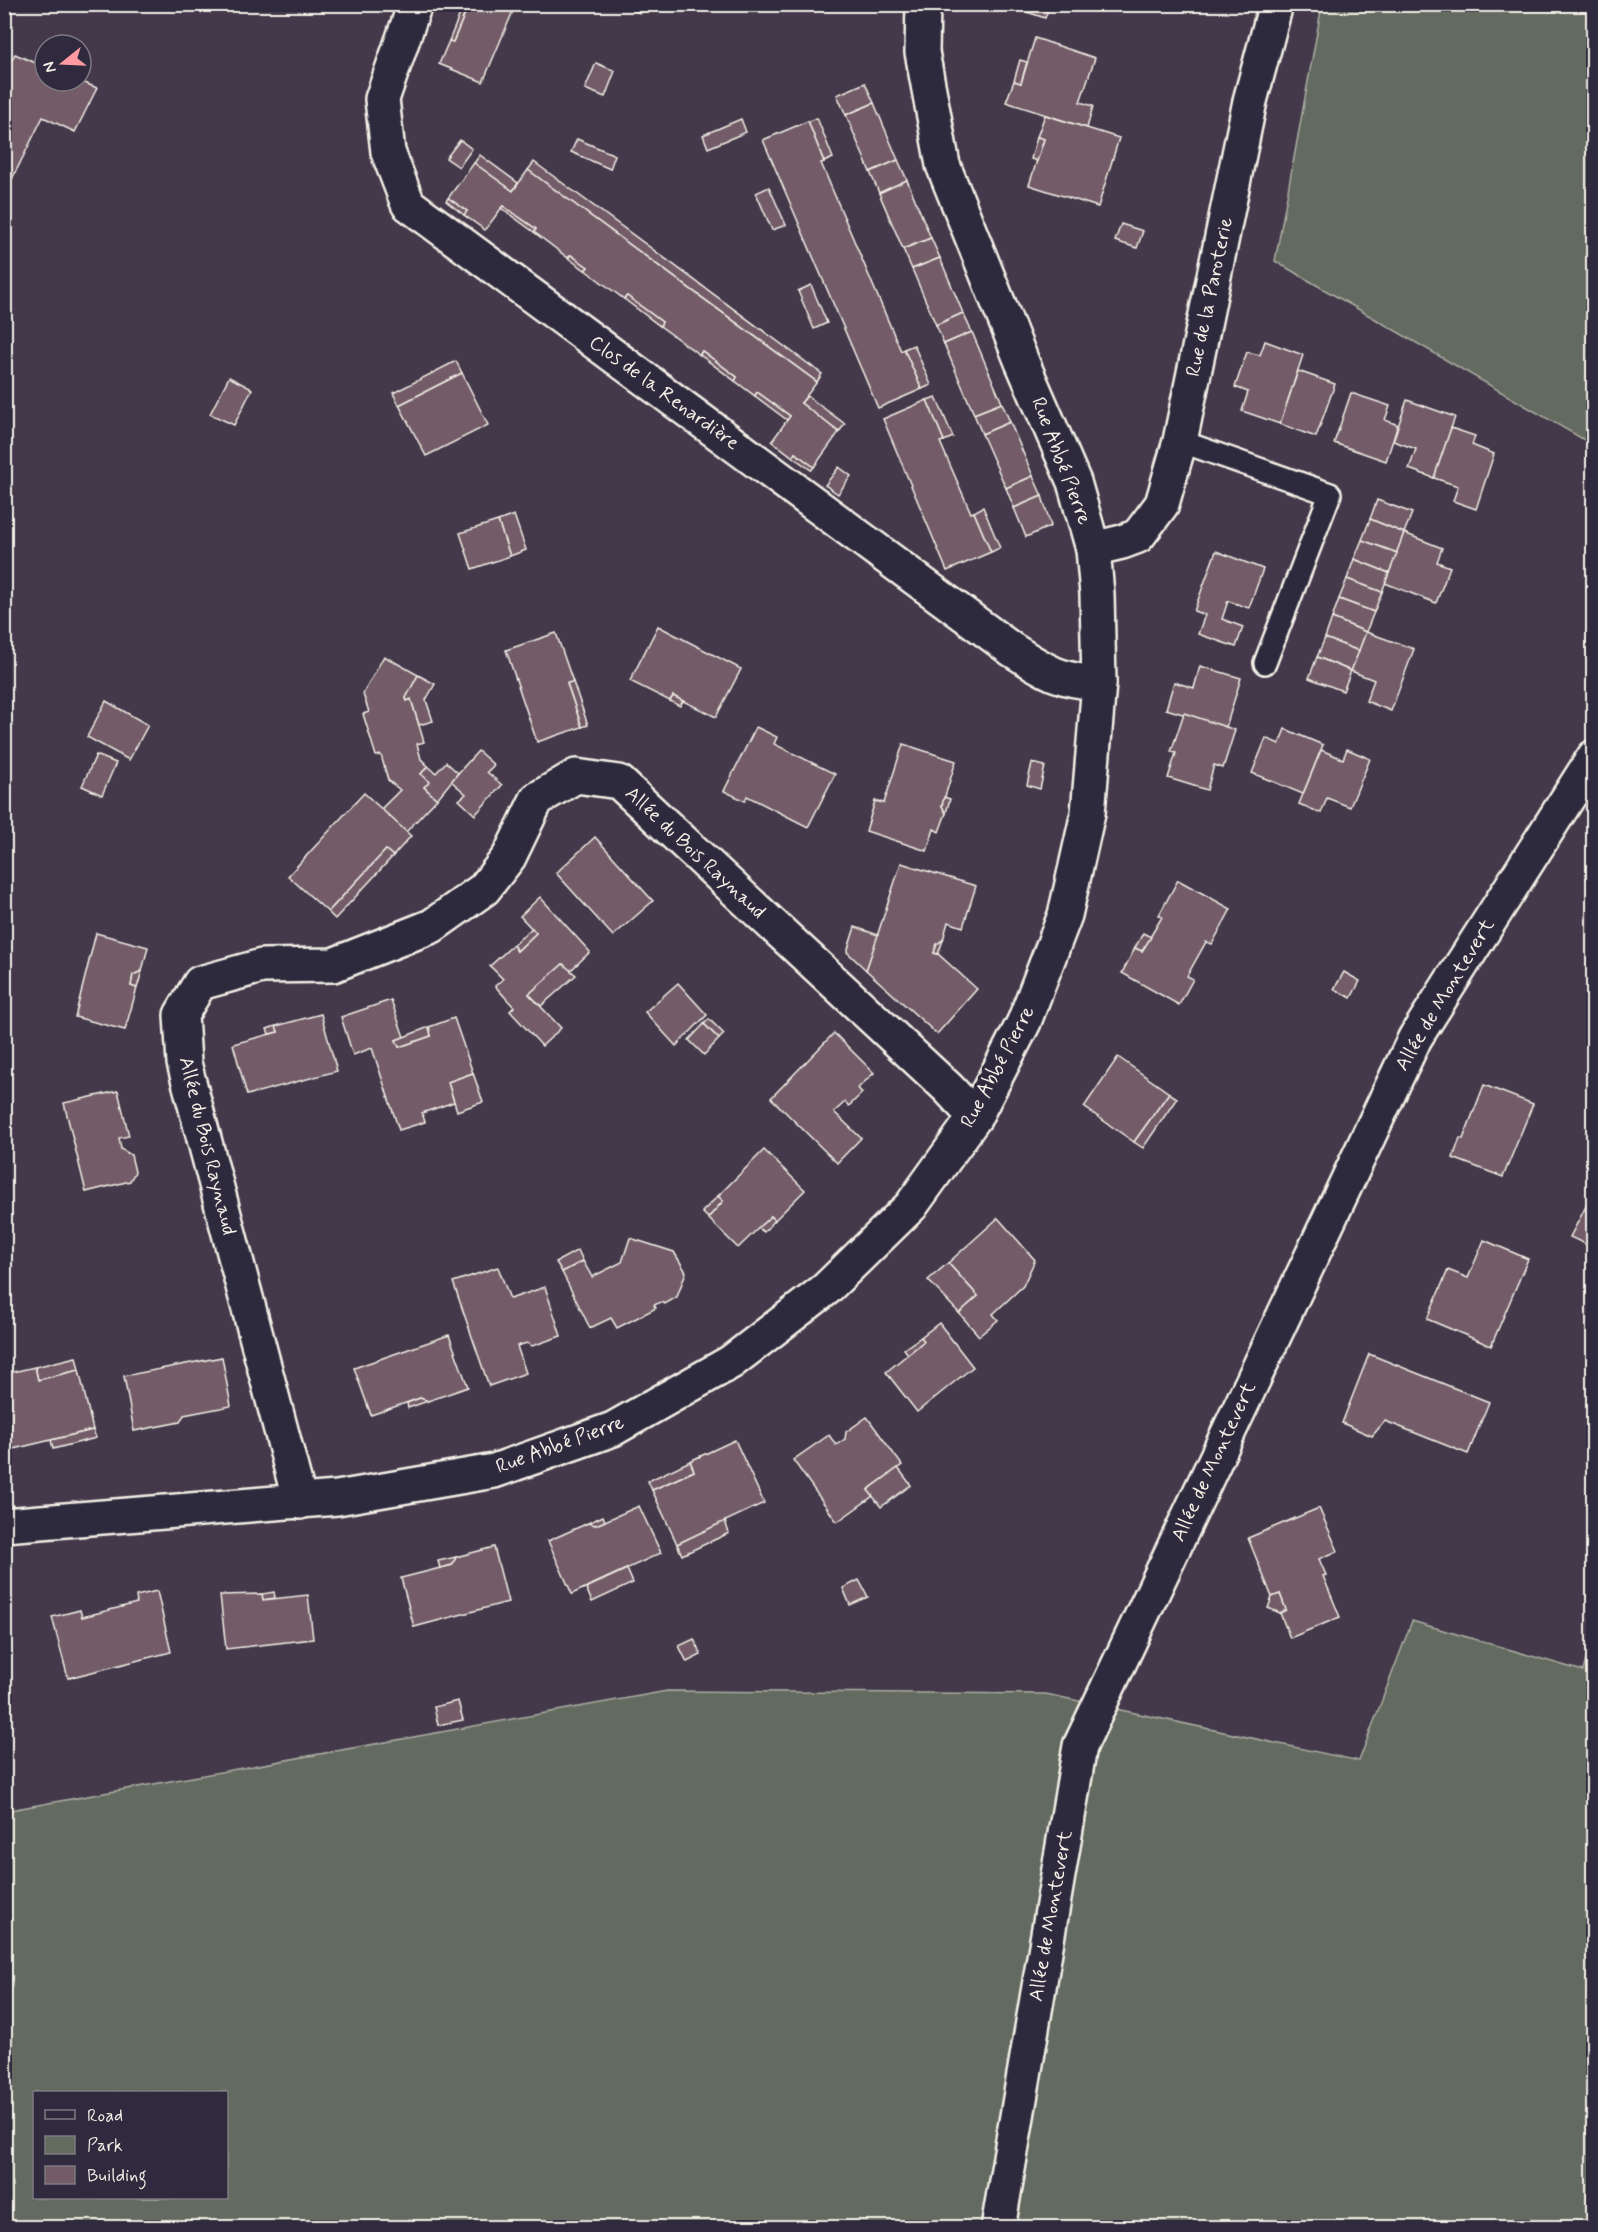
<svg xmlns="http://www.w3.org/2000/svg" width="1598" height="2232" font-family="Mynerve,sans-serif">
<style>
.green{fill:#636b5f;stroke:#acaea4;stroke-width:1.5;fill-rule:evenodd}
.building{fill:#735b67;stroke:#f4f1e8;stroke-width:1.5}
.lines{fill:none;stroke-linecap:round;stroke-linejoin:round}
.lane-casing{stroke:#f4f1e8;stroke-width:26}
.street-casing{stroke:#f4f1e8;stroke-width:38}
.lane{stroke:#2f2a3d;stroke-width:21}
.street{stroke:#2f2a3d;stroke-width:33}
.labels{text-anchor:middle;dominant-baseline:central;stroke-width:6;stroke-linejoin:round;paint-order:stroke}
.street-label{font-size:20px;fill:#f4f1e8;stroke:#2f2a3d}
</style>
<rect width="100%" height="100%" fill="#43394a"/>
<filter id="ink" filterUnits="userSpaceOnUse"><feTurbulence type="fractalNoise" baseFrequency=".0167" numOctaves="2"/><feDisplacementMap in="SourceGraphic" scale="12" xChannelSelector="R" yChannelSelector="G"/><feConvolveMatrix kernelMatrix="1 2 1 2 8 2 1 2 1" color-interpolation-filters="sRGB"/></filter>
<g filter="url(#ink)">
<g class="green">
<polygon points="1322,5 1593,5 1593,445 1275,261"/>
<path d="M1412 1621 1583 1671 1593 1635V2227L5 2228V1811L667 1691 1046 1694 1359 1761ZM34 2092H226V2198H34Z"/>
</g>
<g class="building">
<polygon points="464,4 469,4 453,42 449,41"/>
<polygon points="469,4 516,4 483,82 439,64 449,41 453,42"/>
<polygon points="621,4 643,4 640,13"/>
<polygon points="1003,4 1050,4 1045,18"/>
<polygon points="1035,38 1095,58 1080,102 1093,106 1087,128 1006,102 1014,81 1021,83"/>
<polygon points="15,54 45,67 45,81 80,81 97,88 75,132 43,117 10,183 4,181 4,75"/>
<polygon points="1020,60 1027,62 1021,83 1014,81"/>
<polygon points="596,63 615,71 605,97 585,89"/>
<polygon points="865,83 874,103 846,115 837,95"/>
<polygon points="874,103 898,160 870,172 846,115"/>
<polygon points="1045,115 1119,138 1098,207 1029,185 1044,139 1037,137"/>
<polygon points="817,118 833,158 824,162 808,121"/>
<polygon points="741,119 746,132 708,148 703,135"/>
<polygon points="808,121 824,162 821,163 901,351 904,349 922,389 878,408 763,140"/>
<polygon points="1037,137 1044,139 1037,161 1031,159"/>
<polygon points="577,139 615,155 610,169 571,152"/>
<polygon points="460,140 472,149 459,167 446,158"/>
<polygon points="480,155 518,183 513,191 474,163"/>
<polygon points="898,160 907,180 879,193 870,172"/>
<polygon points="534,162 822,374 817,382 528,170"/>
<polygon points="474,163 513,191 528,170 817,382 801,403 839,432 814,467 795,453 793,457 772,441 790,416 757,392 755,396 735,381 737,377 702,351 700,355 660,326 662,322 627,296 624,299 585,270 588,267 571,255 568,258 534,232 536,229 503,206 485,230 464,215 467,211 448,198"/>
<polygon points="907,180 931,238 903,249 879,193"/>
<polygon points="4,181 10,183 4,195"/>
<polygon points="769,187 786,225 772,230 756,193"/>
<polygon points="448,198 467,211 464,215 446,201"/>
<polygon points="503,206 536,229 534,232 501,208"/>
<polygon points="1121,224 1143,231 1137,248 1115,241"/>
<polygon points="931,238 940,258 912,269 903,249"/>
<polygon points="571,255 588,267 585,270 568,258"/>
<polygon points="940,258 963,313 936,325 912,269"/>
<polygon points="811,285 827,323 814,329 798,291"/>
<polygon points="627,296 662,322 660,326 624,299"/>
<polygon points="963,313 972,332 944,344 936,325"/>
<polygon points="972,332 1002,403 974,414 944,344"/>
<polygon points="1265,341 1303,355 1280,424 1242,411 1248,392 1235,387 1247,352 1260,355"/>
<polygon points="914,345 931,385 922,389 904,349"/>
<polygon points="702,351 737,377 735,381 700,355"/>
<polygon points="456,361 462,373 399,405 393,393"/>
<polygon points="1298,371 1335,384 1316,437 1280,424"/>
<polygon points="462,373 488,425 426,456 399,405"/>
<polygon points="229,377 252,389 234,425 210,414"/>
<polygon points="757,392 790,416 787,420 755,396"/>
<polygon points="1351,393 1390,406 1385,420 1398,425 1386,461 1334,443"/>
<polygon points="807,396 845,424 839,432 801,403"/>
<polygon points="936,397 953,437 944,441 927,400"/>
<polygon points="927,400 944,441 940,442 971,513 974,512 991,552 947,571 883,419"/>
<polygon points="1407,400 1455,417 1434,478 1409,469 1416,449 1393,441"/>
<polygon points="1002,403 1010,422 982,434 974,414"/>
<polygon points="1010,422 1033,476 1006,488 982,434"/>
<polygon points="1451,428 1475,436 1472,445 1494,454 1476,509 1453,501 1458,486 1434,478"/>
<polygon points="795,453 814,467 811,470 793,457"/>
<polygon points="839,467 851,476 838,494 825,485"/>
<polygon points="1033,476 1042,496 1014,508 1006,488"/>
<polygon points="1042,496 1051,526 1026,537 1014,508"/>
<polygon points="1377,500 1412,513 1404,533 1370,519"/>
<polygon points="983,507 1000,548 991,552 974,512"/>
<polygon points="514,515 526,550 510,556 498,521"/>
<polygon points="1370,519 1404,533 1397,553 1362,540"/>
<polygon points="498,521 510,556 472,569 460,533"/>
<polygon points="1404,533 1442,548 1437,562 1450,567 1436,603 1385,583"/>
<polygon points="1362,540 1397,553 1389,573 1354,559"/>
<polygon points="1216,551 1263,569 1249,608 1228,601 1222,619 1243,627 1236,647 1198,634 1205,615 1194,611"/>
<polygon points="1354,559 1389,573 1382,592 1347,579"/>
<polygon points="1347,579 1382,592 1374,612 1339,599"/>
<polygon points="1339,599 1374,612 1366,632 1332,618"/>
<polygon points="1332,618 1366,632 1359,651 1325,638"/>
<polygon points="658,626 741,669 716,717 673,696 670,701 630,681"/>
<polygon points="1366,632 1414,649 1391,711 1366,701 1374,680 1351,671"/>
<polygon points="556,633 573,682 567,683 582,727 537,742 506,650"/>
<polygon points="1325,638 1359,651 1351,671 1317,657"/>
<polygon points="384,656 418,675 406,698 407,701 411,699 424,742 417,744 421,759 428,766 421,774 430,782 424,787 437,799 406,832 381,809 400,790 388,780 381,755 376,756 363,714 369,712 363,694"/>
<polygon points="1317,657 1351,671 1343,691 1309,678"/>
<polygon points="1200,666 1241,678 1226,727 1166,709 1174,682 1194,688"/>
<polygon points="418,675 435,684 426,700 433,721 419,725 411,699 407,701 406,698"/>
<polygon points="573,682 588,725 582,727 567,683"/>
<polygon points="673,696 683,701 680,706 670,701"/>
<polygon points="106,701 148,725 129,760 87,737"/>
<polygon points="1184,713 1235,730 1223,768 1214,765 1207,790 1168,778 1176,753 1171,752"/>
<polygon points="756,727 777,737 774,744 835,774 808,827 747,796 745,801 724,791"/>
<polygon points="1285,729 1323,745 1303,794 1252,773 1266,738 1279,744"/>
<polygon points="903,744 956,761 942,806 946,813 939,832 934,829 927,851 866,831 875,801 884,803"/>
<polygon points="1347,749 1370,759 1350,807 1327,798 1321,813 1299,804 1321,750 1343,759"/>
<polygon points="478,751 494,765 487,772 502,785 475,815 459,800 466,794 451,781"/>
<polygon points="96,755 116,763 102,795 82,786"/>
<polygon points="446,762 458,773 437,799 424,787 430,782 421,774 428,766 436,773"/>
<polygon points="1032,763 1045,766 1040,789 1027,785"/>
<polygon points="364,793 411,836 393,856 386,850 328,912 288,876"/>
<polygon points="944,797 950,799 946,813 942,806"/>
<polygon points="595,837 653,901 613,936 556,873"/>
<polygon points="386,850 393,856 335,919 328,912"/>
<polygon points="901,863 976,886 963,927 948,922 943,940 937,944 934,953 938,954 977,989 937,1034 866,970"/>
<polygon points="1178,880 1231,909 1212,944 1206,942 1187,976 1193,979 1179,1005 1122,973 1135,948 1142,951 1162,917 1159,915"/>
<polygon points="540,897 590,952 570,971 563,964 529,994 561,1028 542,1046 510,1011 514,1007 495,986 503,979 490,966 513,945 517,951 536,933 520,916"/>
<polygon points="855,927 878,935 866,970 847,952"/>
<polygon points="532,928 536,933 517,951 513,945"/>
<polygon points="96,933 148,947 142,971 133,975 131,986 137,988 125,1030 75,1017"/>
<polygon points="1143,933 1151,937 1142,951 1135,948"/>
<polygon points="943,940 938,954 934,953 937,944"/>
<polygon points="563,964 576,975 541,1006 529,994"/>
<polygon points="142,971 137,988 131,986 133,975"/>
<polygon points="1344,972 1360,981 1351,998 1334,989"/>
<polygon points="678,983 707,1015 676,1046 645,1012"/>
<polygon points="391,1000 404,1037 396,1040 399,1047 431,1036 429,1027 454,1018 473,1073 448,1082 454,1102 422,1113 425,1122 399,1130 372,1048 353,1055 341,1017"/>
<polygon points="321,1014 337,1071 247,1095 233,1044 278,1032 276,1026"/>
<polygon points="709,1019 724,1034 719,1039 704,1024"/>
<polygon points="704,1024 719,1039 704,1055 689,1040"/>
<polygon points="276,1026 278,1032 269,1034 267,1029"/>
<polygon points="429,1027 431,1036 399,1047 396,1040"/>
<polygon points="834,1033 874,1073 858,1088 862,1093 849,1106 845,1102 834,1112 861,1138 837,1163 771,1098"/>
<polygon points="1118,1057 1169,1093 1134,1142 1084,1107"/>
<polygon points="473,1073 483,1102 457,1111 448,1082"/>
<polygon points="1484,1085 1533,1104 1503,1177 1453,1158 1460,1138 1463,1139"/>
<polygon points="118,1091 129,1136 119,1138 121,1149 131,1155 135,1172 130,1181 86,1192 64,1103"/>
<polygon points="1169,1093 1177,1098 1143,1148 1134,1142"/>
<polygon points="764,1150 805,1190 775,1220 771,1216 738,1248 708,1218 723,1201 718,1196"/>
<polygon points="1594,1191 1594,1248 1570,1237"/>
<polygon points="718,1196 723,1201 708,1218 702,1212"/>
<polygon points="771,1216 775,1220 764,1232 758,1228"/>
<polygon points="998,1218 1035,1260 1023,1286 993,1314 998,1320 979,1336 959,1313 978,1296 948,1263"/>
<polygon points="630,1238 674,1252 686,1272 677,1297 665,1304 661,1302 654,1305 656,1308 617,1328 611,1318 590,1328 562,1272 583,1261 592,1277 622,1262"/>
<polygon points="1484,1240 1528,1259 1491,1346 1427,1319 1448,1270 1468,1278"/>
<polygon points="578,1250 583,1261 562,1272 556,1262"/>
<polygon points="948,1263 978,1296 959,1313 928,1280"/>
<polygon points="498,1267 510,1299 545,1287 561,1336 532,1346 527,1343 517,1346 526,1373 489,1386 453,1282"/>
<polygon points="939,1323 973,1367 917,1412 886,1372 924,1341 921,1337"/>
<polygon points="449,1335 468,1387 428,1401 420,1398 371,1415 354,1368"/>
<polygon points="921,1337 924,1341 908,1354 904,1349"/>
<polygon points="1369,1354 1489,1402 1468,1454 1385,1421 1372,1436 1342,1423"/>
<polygon points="76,1357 79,1370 38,1380 35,1367"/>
<polygon points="222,1357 231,1406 184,1415 180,1422 134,1431 124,1376"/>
<polygon points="35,1367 38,1380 79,1370 93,1430 9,1450 4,1430 4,1374"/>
<polygon points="420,1398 428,1401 408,1408 407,1403"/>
<polygon points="867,1417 902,1465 868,1490 873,1496 837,1522 793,1460 829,1435 836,1445 845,1439 846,1432"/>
<polygon points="93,1430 96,1438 53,1449 51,1440"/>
<polygon points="735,1440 764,1503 677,1544 652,1490 694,1471 690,1461"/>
<polygon points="690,1461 694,1471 652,1490 648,1481"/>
<polygon points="898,1468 911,1485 881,1507 868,1490"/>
<polygon points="639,1506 661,1553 572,1594 548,1541 588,1523 596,1525"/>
<polygon points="1319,1508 1338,1551 1319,1559 1326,1575 1323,1576 1340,1617 1290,1638 1280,1613 1286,1610 1280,1594 1272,1597 1248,1538"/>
<polygon points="603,1516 605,1521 596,1525 588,1523"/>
<polygon points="725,1521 729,1533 682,1555 677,1544"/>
<polygon points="494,1547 508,1602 414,1627 401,1578 452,1565 456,1557"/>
<polygon points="456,1557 452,1565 440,1568 438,1561"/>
<polygon points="627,1569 633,1583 592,1602 586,1588"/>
<polygon points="859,1580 868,1597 850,1605 843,1588"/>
<polygon points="157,1591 171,1652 68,1678 52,1617 80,1610 82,1617 137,1603 136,1596"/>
<polygon points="274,1592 275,1598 263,1600 262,1594"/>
<polygon points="262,1594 263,1600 308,1595 313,1639 226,1649 220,1595"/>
<polygon points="1280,1594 1286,1610 1280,1613 1268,1608 1272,1597"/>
<polygon points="694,1639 701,1655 687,1662 679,1646"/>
<polygon points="458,1701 463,1720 438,1725 434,1707"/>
</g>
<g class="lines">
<g class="lane-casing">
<polyline id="lane" points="1180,441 1330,494 1265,663"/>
</g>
<g class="street-casing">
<g id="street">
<path d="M415 4 382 99 388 152 408 204 1011 649C1046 671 1057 680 1099 683"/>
<polyline points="1093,549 1122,542 1138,536 1162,504 1180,441 1250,101 1276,4"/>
<polyline points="300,1502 184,1063 181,1015 200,983 262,966 333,965 432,926 484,889 509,857 537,799 576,776 619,782 948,1088 975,1117"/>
<polyline points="4,1525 337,1498 494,1471 613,1429 731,1362 826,1289 911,1206 975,1117 1024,1022 1065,915 1088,813 1099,683 1097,594 1093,549 1074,482 1022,362 943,165 922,52 923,4"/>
<polyline points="998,2228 1080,1746 1415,1038 1594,757"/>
</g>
</g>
<use href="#lane" class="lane"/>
<use href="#street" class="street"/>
</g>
</g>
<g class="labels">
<g class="street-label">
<text transform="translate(1210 297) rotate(-78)">Rue de la Paroterie</text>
<text transform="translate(664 393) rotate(36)">Clos de la Renardière</text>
<text transform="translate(1061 461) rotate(69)">Rue Abbé Pierre</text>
<text transform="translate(695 853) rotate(43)">Allée du Bois Raynaud</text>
<text transform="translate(1445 995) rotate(-59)">Allée de Montevert</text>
<text transform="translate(998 1067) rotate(-62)">Rue Abbé Pierre</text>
<text transform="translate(207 1146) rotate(76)">Allée du Bois Raynaud</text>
<text transform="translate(560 1445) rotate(-20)">Rue Abbé Pierre</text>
<text transform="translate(1214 1462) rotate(-65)">Allée de Montevert</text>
<text transform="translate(1051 1916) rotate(-80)">Allée de Montevert</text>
</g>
</g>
<rect width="1598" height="2232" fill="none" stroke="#2f2a3d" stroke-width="24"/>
<rect x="12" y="12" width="1574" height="2208" fill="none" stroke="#f4f1e8" stroke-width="2" filter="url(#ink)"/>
<rect x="33" y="2091" width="195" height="108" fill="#2f2a3d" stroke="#7e7a81" stroke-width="1.5"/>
<rect x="45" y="2110" width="30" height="9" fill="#2f2a3d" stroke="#7e7a81" stroke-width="1.5"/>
<text x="87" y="2121" font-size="18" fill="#f4f1e8">Road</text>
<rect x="45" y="2136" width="30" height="18" fill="#636b5f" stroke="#7e7a81" stroke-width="1.5"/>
<text x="87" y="2151" font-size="18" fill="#f4f1e8">Park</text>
<rect x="45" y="2166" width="30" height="18" fill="#735b67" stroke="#7e7a81" stroke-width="1.5"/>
<text x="87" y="2181" font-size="18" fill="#f4f1e8">Building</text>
<g transform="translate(63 63) rotate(252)"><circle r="28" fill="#2f2a3d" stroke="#7e7a81" stroke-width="1.5"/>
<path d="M0-4.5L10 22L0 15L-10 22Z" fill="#ff9aa2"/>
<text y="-9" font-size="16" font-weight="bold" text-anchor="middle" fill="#f4f1e8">N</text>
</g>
</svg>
